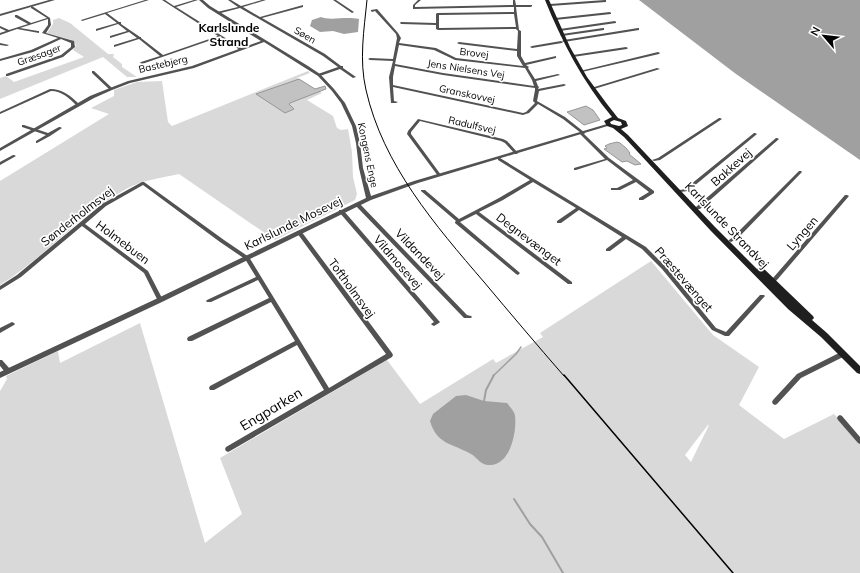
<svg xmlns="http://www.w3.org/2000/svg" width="860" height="573" font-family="Mulish,sans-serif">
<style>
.green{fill:#d9d9d9;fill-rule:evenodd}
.water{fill:#a0a0a0}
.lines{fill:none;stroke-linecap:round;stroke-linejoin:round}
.stream-far1{stroke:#a0a0a0;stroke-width:1.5}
.stream{stroke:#a0a0a0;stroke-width:2}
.building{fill:#c2c2c2;stroke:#969696}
.minor{fill:#525252;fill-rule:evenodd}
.tertiary{fill:#525252;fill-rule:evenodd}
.secondary{fill:#1f1f1f;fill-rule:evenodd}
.tram-far1{stroke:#000;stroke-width:1}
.tram{stroke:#000;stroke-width:1.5}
.labels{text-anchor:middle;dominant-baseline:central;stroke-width:3.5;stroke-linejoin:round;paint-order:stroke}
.far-street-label{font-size:10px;fill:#000;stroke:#fff}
.far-quarter-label{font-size:12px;font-weight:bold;fill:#000;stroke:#fff}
.street-label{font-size:12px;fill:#000;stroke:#fff}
.near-street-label{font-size:14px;fill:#000;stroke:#fff}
</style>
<rect width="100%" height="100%" fill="#fff"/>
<g class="green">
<polygon points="59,18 70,23 108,54 114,54 113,57 122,64 122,67 137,77 127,77 103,57 0,99 0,78 6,76 14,82 84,57 73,50 76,45 72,40 47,33 53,24 53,20"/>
<path d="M308 71 310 73 297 78 322 93 307 100 333 116 337 128 341 130 348 129 352 152 353 177 357 194 355 200 275 240 179 174C161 178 142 180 126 189 80 214 45 257 0 285V181L109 114 91 108 114 96V90L137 82 162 81 168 122 172 126Z"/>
<path d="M651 261 713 335 759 367 739 405 784 439 834 414 860 442V573H0V391L7 379 6 376 58 351 60 363 140 323 205 543 242 514 220 458 387 360 420 404 493 359 496 363 543 337 540 333ZM708 425H709L691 462 685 455Z"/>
</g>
<g class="water">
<polygon points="639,0 860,0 860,160 736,74"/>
<path d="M321 17C330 21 346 16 359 19L358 32 344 34 333 31 320 32 310 26 312 20Z"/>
<path d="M466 395 484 401 507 403C510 407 515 412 515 416 517 432 510 466 489 465 480 465 478 458 471 454 452 443 437 445 430 421L433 414 456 396Z"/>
</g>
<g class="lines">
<polyline class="stream-far1" points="493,376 516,354 521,347"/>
<g class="stream">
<polyline points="484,401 486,390 494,375"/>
<polyline points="514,499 530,524 542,537 563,573"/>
</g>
</g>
<g class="building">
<polygon points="299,79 315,89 325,86 326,89 290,103 289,104 294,109 285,113 256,94"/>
<polygon points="586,106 593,110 600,120 584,125 567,112"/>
<polygon points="617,142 620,143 626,148 630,153 629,154 641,164 635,165 627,161 622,162 604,149 607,148 605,146 609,144"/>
</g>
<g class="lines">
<g class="minor">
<polygon points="145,0 149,0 107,13 119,22 121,22 121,24 140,37 141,37 141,38 163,55 218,36 162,0 165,0 174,6 194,0 198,0 176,7 243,49 240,50 220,37 142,64 140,63 141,62 160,56 139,39 114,47 114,45 137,38 129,32 110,38 110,36 127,31 118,24 96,31 96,29 117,23 105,14 82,21 81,20"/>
<polygon points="228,0 231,0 241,6 262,0 266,0 243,7 260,17 303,5 303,7 262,18 325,54 341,66 343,66 343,68 356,77 353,78 340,69 320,76 318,76 318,74 338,67 323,56 240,8 217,14 217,12 238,7"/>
<polygon points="333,0 336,0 354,12 352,13"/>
<path d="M418 0H421L415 5V7L513 5V0H515L516 5H532V6L531 7H516L519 30 521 31V56L525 63 556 56V58L526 65 529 67 528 68 535 79 558 74 560 75 536 81 538 86 539 87 538 89 564 84 566 85 564 86 539 91 537 101 565 117 584 132 585 133 584 134 609 158 654 191V193L643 200H639V198L649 192 636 182 620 190H611V188H617L633 180 607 160 576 170H574V168L605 159 580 134 581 133 563 119 538 104 529 113 523 115 393 87 394 101 398 102 396 103H391L389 77 393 61 370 60 368 59 370 58 393 59 397 38 396 34 375 11 372 12 371 11V10L377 9 398 33 401 38 399 43 436 48 456 58 523 66 517 56V51L459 44 457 43 459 42 517 49 518 31 516 29 438 30 436 29V25L401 24 400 23 401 22 436 23V14L437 13 514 12V7L413 9V5ZM514 14 516 27 439 28V15ZM399 45 434 50 455 60 525 68 532 80 534 86 443 73 395 64ZM395 66 443 75 535 88V90L533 101 535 103 526 112 523 113 393 85V77Z"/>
<polygon points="605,0 606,0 606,2 550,6 549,5 550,4"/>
<polygon points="32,6 50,18 51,25 46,33 74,41 75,47 63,57 8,76 6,76 6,74 61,55 71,47 71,43 61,39 33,52 0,61 0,59 31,50 58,38 42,33 48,25 48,19 20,28 38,31 39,31 39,33 17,29 0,35 0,33 6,31 0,28 0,26 9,30 28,24 15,17 15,15 17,15 31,23 47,18 31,8 31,7"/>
<polygon points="610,12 611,13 611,14 555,20 554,19 555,18"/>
<polygon points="615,21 616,22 616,23 560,31 558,30 560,29"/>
<polygon points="603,28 604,28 604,30 562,36 560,35 562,34"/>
<polygon points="638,28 639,28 639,30 564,42 562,41 564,40"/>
<polygon points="561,41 563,42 562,43 532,48 530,47 532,46"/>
<polygon points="0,43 9,45 7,46 0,45"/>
<polygon points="626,47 628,48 627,49 573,57 571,56 573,55"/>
<polygon points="658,52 660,53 659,54 582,72 580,71"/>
<polygon points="657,68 660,69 594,89 591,88"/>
<polygon points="92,71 94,71 112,88 112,90 110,90 92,73"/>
<path d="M50 89C63 89 71 96 80 105L77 106C69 98 62 91 51 91L0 114V112Z"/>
<polygon points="719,118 720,118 722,119 660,160 654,161 652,160 658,158"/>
<polygon points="418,119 503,139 507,141 518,153 517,154 515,154 505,143 501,141 420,121 411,132 411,134 441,175 440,176 438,176 407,134 408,131"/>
<polygon points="22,125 24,125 48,133 59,127 60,127 62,128 50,136 37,143 36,143 36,141 46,135 22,127"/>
<polygon points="754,133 755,133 757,134 688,191 680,192 680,190 685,189"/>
<polygon points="776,138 777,138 779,139 700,209 696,209 696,207"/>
<polygon points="13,155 14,155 16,156 0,165 0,162"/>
<polygon points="498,158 500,158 646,247 666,267 716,328 726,332 760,295 764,295 765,296 729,336 725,336 712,330 662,269 642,249 626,239 610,251 606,251 606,249 622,237 579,210 561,223 557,223 557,221 576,208 533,182 503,200 479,212 572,282 572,284 568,284 476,214 460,222 520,273 518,275 516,274 455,223 455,222 456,221 421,191 421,190 425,190 459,219 499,198 530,180 498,160"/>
<polygon points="799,171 801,171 802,172 737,239 731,242 729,241 729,240 733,237"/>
<polygon points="142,182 144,182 224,240 249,257 329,388 386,354 297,233 297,231 301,231 392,353 393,355 392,357 230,451 228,452 226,451 225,449 226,447 324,390 297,345 214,390 210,390 209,388 210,386 295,341 271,302 192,341 188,341 187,339 188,337 269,298 258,280 211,302 207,302 206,301 207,300 256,277 245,259 220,242 143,185 106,206 85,224 148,271 163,300 162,301 158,301 144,273 82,226 21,277 0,290 0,286 17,275 102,204"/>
<polygon points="845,195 847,195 849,196 777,280 774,282 770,282 770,281 773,278"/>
<polygon points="355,203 359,203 467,315 471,316 472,317 471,318 464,318 355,205"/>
<polygon points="339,210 343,210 439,321 440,322 439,323 434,326 432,325 431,324 434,322 339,212"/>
<polygon points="12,322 14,323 15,324 14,325 0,333 0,328"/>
<polygon points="841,352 845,352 846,354 845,356 801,378 777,404 775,405 773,404 772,402 773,400 797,374"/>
<path d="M0 360H2L10 369 11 371 10 373C5 374 3 369 0 366Z"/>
<polygon points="840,415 842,416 860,437 860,444 858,443 838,420 837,418 838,416"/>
</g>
<g class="tertiary">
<polygon points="49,0 55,0 0,16 0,14"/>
<polygon points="199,0 203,0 210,6 308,66 320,74 334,89 345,103 356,126 360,143 363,168 371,196 414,181 607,124 609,124 611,125 418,183 371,200 162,302 0,378 0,372 158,298 366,198 359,168 356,143 352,126 341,103 332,91 318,76 264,42 194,68 130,83 112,90 94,98 0,151 0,148 90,96 110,88 128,81 192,66 261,41 208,8"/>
</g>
<path class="secondary" d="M545 0H549L570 47 587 77 607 104 618 118 626 121 628 126 621 129 628 135 715 227 757 269 760 267H762L813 316 814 318 812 320 827 333 860 366V374L857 373 821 337 788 309 711 231 624 137 613 128 607 126 604 121 612 117C583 82 562 42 545 0ZM614 120 621 122 622 125 619 126 611 124 610 122Z"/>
<path class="tram-far1" d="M367 0C364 30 359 60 366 90 383 165 435 225 484 282 510 313 537 345 564 376"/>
<polyline class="tram" points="564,375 733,573"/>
</g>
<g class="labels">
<g class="far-street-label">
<text transform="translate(305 35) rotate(30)">Søen</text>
<text transform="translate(474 53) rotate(7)">Brovej</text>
<text transform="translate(39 55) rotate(-20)">Græsager</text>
<text transform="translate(163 64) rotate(-13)">Bastebjerg</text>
<text transform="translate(466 69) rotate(9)">Jens Nielsens Vej</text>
<text transform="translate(467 94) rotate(12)">Granskovvej</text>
<text transform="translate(472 125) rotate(13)">Radulfsvej</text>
<text transform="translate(368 155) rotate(78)">Kongens Enge</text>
</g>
<g class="far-quarter-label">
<text x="229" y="27">Karlslunde<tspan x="229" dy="14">Strand</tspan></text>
</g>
<g class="street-label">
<text transform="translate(731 167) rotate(-42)">Bakkevej</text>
<text transform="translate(77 216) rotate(-38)">Sønderholmsvej</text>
<text transform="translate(293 223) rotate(-26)">Karlslunde Mosevej</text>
<text transform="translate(727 225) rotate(46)">Karlslunde Strandvej</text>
<text transform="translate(802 233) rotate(-49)">Lyngen</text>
<text transform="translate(529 239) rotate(37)">Degnevænget</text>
<text transform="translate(123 242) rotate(37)">Holmebuen</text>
<text transform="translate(420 254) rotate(46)">Vildandevej</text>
<text transform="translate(398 262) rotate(49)">Vildmosevej</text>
<text transform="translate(684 279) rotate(49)">Præstevænget</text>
<text transform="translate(352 288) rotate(54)">Toftholmsvej</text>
</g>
<g class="near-street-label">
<text transform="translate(271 409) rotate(-31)">Engparken</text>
</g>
</g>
<g transform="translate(824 36) rotate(298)" stroke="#ffffff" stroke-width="3" paint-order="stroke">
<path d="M0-3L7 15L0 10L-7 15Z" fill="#000000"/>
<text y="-6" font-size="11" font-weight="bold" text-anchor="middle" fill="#000000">N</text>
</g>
</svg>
